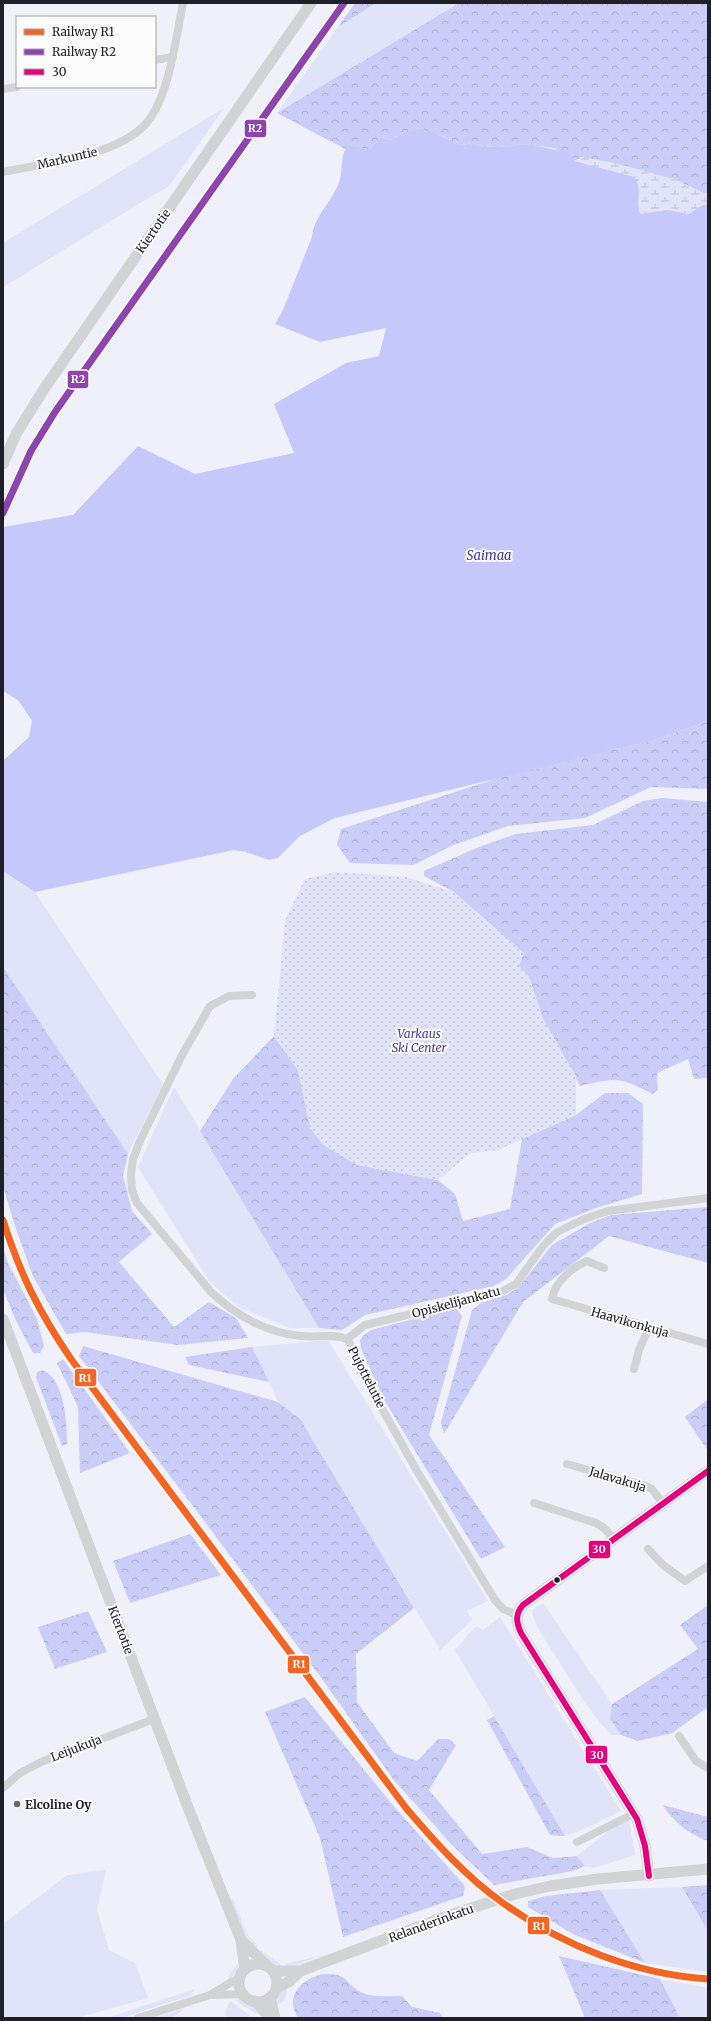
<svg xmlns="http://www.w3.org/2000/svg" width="711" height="2021" font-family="Merriweather,serif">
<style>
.grass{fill:#e1e3f9}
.forest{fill:url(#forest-crowns)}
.wetland{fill:url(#wetland-marsh)}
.park{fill:url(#park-dots)}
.water{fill:#c4c8fb}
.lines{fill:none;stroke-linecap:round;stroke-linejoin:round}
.street{stroke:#d2d3d5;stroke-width:8}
.secondary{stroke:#d2d3d5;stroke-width:11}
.bus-1-casing{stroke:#fbfbfb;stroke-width:9}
.bus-1{stroke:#e5007d;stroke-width:6}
.rail-1-casing{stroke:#fbfbfb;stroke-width:10}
.rail-2-casing{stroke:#fbfbfb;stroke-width:10}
.rail-1{stroke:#f26522;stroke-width:7}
.rail-2{stroke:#8e44ad;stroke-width:7}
.bus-dot{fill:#1e1f29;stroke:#fbfbfb;stroke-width:1.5}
.poi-dot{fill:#676872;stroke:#fbfbfb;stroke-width:1.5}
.labels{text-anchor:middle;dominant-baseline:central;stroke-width:4;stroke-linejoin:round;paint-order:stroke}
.street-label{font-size:12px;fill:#1e1f29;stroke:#fbfbfb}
.park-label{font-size:12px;font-style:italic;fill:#4742a3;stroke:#fbfbfb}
.poi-label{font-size:12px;font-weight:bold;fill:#1e1f29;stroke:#fbfbfb;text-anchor:start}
.water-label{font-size:13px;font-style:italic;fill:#413a9a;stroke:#fbfbfb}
.line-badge{stroke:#fbfbfb;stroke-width:1.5}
.badge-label{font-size:11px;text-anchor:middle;font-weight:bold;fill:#fff}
</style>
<defs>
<pattern id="forest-crowns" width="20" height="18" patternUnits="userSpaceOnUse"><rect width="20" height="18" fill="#cacdf7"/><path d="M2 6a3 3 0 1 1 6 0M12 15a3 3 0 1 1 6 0" fill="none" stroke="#adb0d4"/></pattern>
<pattern id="wetland-marsh" width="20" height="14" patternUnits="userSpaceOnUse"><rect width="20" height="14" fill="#e1e3f9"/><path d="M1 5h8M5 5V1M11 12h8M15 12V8" fill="none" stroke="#c1c2d5"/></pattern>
<pattern id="park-dots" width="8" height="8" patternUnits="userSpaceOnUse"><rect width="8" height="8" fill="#e1e3f9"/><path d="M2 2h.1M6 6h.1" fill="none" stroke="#c1c2d5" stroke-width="1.8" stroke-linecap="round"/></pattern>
</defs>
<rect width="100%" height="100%" fill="#eff0f9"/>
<g class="grass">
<polygon points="376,3 459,3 277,113 338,27"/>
<polygon points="224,108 170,185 3,287 3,243"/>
<polygon points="3,871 35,892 163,1084 128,1154 3,967"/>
<polygon points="174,1087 319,1328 290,1328 238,1307 209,1281 138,1167"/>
<polygon points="328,1340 488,1601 467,1611 472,1620 440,1650 300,1419 278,1402 252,1347"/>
<path d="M543 1603 612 1704 610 1719 621 1735H611C588 1710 572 1682 554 1654 547 1641 533 1625 532 1610Z"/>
<polygon points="500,1617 621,1811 585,1829 565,1836 455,1650 476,1626 483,1630"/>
<polygon points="629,1820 635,1855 593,1868 585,1866 577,1856 621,1821"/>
<polygon points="106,1870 97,1910 109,1950 135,1963 148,1998 77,2018 3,2018 3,1924 67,1875"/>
<polygon points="682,1887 708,1931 708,1972 645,1963 600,1890"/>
<polygon points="233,1899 247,1934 258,1946 255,1949 243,1932 230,1900"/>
<polygon points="261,1950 280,1964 282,1968 275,1966 258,1952"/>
<polygon points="323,1955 292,1967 286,1967 285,1964"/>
<polygon points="240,1960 238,1971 229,1979 228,1977"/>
<polygon points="660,1979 708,1988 708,2018 680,2018"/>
<polygon points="288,1985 285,2000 276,2006 277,1997"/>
<polygon points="195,1989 191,1995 122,2018 107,2018"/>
<polygon points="240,1999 249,2004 260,2012 256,2014 235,2000"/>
<polygon points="231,2001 234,2004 252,2017 226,2018 225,2011 229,2003"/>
<polygon points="185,2008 172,2018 155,2018"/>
</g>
<g class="forest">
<polygon points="355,3 376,3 338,27"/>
<polygon points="459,3 708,3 708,193 703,193 674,179 574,161 571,157 554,148 522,144 509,147 497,146 484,147 472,143 462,145 439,135 415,131 406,132 390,140 381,137 369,150 349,144 345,149 277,113"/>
<polygon points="708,721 708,789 651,787 585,818 508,826 451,846 414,865 350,863 337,845 341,829 501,777 651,741"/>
<path d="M662 798 708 802V1078L694 1079 688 1059 657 1073 658 1090 652 1094C618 1076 617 1078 580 1086L543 1019 529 977 519 966 480 917 454 892 424 876V871L479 847 516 834 593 825 643 801Z"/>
<polygon points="3,967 128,1154 123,1176 132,1211 152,1234 119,1262 174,1327 209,1302 236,1318 248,1338 178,1345 85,1332 66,1334 33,1276 15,1226 3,1186"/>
<polygon points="274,1036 298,1070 310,1128 357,1165 438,1180 455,1194 463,1221 510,1209 522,1139 576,1115 605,1093 628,1093 643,1104 642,1194 596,1208 555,1224 506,1279 494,1286 365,1315 342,1330 319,1328 200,1131 233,1079"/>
<polygon points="708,1207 708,1263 609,1236 523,1302 444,1434 441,1422 472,1310 481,1303 506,1295 518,1288 552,1245 590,1223 611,1215"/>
<polygon points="3,1248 9,1265 37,1319 44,1346 40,1353 33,1353 15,1319 3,1289"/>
<polygon points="456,1308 462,1316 429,1435 505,1547 481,1559 383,1398 361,1348 360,1340 364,1335 371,1330"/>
<polygon points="83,1346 278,1402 300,1419 414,1608 356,1654 357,1702 394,1753 417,1761 438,1739 449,1739 456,1745 429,1790 482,1854 527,1847 553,1858 577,1856 585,1866 573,1871 494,1885 452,1845 393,1779 325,1683 205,1522 79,1356"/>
<polygon points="252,1347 269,1382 189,1365 185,1357"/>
<polygon points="63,1359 130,1453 80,1473 78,1407 57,1363"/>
<path d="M42 1370C65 1378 67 1424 67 1444L62 1446 36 1377 37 1372Z"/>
<polygon points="708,1399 708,1451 685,1417"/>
<polygon points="190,1534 221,1575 130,1603 113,1561"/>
<polygon points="708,1605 708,1707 672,1733 638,1741 621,1735 610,1719 612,1704 698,1649 680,1625"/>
<polygon points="88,1611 107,1652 55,1669 38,1627"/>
<polygon points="305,1697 396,1809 465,1886 463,1896 343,1937 320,1838 265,1712"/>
<polygon points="494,1716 565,1836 550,1835 487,1720"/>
<path d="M663 1805 708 1817V1841C690 1835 672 1821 663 1805Z"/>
<polygon points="708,1885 708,1931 682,1887"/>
<polygon points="600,1890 645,1963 573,1934 528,1907 528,1901 546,1896"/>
<polygon points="559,1956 660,1979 680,2018 585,2018"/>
<path d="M323 1974C350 1973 342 1982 361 1992 373 1998 389 1996 402 1996L412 2007 440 2013 443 2018H298C296 2014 293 2008 293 2003 293 1987 309 1977 323 1974Z"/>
</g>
<polygon class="wetland" points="570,153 574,161 582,157 615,163 674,179 703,193 708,193 708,217 650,235 563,170"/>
<polygon class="park" points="336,872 406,877 454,892 524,953 519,966 529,977 543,1019 576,1076 576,1115 498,1150 471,1153 438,1180 357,1165 323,1145 310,1128 298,1070 274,1036 285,920 305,879"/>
<path class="water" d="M424 129 462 145 472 143 484 147 497 146 509 147 522 144 533 145 570 153 574 161 634 177C644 190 634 207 641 214L667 210 689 214 703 205H708V721L651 741 335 818 300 836 278 858 269 860 246 852 234 850 35 892 3 871V761L29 737 32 721 18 700 3 691V527L73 515 138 446 195 474 294 453 274 404 346 363 379 356 386 328 320 342 275 324 283 310 312 237C314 216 332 202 339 182 344 170 339 154 349 144L369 150 381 137 390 140 406 132Z"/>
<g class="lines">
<g class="street">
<polyline points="155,60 173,57"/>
<polyline points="3,89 17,87"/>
<path d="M3 172C45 163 126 156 151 117 170 89 176 37 183 3"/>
<path d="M252 995 229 996 210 1006 182 1055 140 1141 133 1159 131 1174 132 1190 137 1203 211 1292C235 1315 267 1333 301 1336 317 1338 331 1333 347 1339L352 1347 357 1364 417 1471 495 1600 503 1609 517 1615"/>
<path d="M604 1268 587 1261C571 1268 555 1282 552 1299L708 1344"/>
<polyline points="347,1339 365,1325 499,1293 516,1284 543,1246 557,1232 584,1219 608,1211 708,1198"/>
<polyline points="634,1369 639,1350 649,1327"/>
<polyline points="567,1464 643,1485 652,1489 663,1504"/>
<polyline points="534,1503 596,1523 604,1528 614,1540"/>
<polyline points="648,1549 663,1565 685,1581 708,1566"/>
<polyline points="679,1736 696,1761 708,1768"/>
<polyline points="3,1788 20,1773 41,1762 154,1719"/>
<polyline points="577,1842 633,1814"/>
<polyline points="211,1995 244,1994"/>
<polyline points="138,2018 210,1995 240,1977"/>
</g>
<g class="secondary">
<polyline points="3,464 16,434 44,389 311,3"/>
<polyline points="3,1319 189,1810 241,1940 245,1969"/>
<path d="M649 1876 645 1846 637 1819 521 1633C516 1622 515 1614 523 1605L708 1471"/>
<polyline points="241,1940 266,1965"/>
<circle cx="258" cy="1983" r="19"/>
<polyline points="273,1971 300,1971 450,1915 515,1894 550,1886 598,1879 708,1869"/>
<polyline points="276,1988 290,1981 300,1971"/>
<polyline points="270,1997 275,2018"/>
<polyline points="255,2001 270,2018"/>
</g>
<g class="bus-1-casing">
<path id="bus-1" d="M649 1876 645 1846 637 1819 521 1633C516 1622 515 1614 523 1605L708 1471"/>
</g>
<use href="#bus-1" class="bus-1"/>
<g class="rail-1-casing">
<path id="rail-1" d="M3 1220C20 1274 39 1312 71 1359L406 1808C435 1842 466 1877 503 1903 563 1946 635 1974 708 1979"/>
</g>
<g class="rail-2-casing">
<polyline id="rail-2" points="3,513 31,451 55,412 344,3"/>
</g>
<use href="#rail-1" class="rail-1"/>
<use href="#rail-2" class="rail-2"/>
</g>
<circle class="bus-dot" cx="557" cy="1580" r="3.5"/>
<circle class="poi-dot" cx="17" cy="1804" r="4"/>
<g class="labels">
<g class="street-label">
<text transform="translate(67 158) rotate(-13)">Markuntie</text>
<text transform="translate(153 231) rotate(-55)">Kiertotie</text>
<text transform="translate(456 1302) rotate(-15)">Opiskelijankatu</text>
<text transform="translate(630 1322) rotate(16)">Haavikonkuja</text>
<text transform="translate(367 1377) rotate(63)">Pujottelutie</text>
<text transform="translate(618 1479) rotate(17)">Jalavakuja</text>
<text transform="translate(121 1630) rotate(69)">Kiertotie</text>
<text transform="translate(76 1748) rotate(-21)">Leijukuja</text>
<text transform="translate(431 1923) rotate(-20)">Relanderinkatu</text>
</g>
<g class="park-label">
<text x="419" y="1033">Varkaus<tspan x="419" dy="14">Ski Center</tspan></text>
</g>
<g class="poi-label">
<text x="25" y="1804">Elcoline Oy</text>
</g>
<g class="water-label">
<text x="489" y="555">Saimaa</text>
</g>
</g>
<g class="line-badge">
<rect x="244" y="119" width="23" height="19" rx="4" fill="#8e44ad"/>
<rect x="67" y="370" width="22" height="19" rx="4" fill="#8e44ad"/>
<rect x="74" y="1368" width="23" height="19" rx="4" fill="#f26522"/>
<rect x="588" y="1540" width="23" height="19" rx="4" fill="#e5007d"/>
<rect x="287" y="1655" width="23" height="19" rx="4" fill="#f26522"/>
<rect x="585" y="1745" width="23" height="19" rx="4" fill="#e5007d"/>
<rect x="527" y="1916" width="23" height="19" rx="4" fill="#f26522"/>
</g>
<g class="badge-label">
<text x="255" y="132">R2</text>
<text x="78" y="383">R2</text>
<text x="85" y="1382">R1</text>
<text x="599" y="1553">30</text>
<text x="299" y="1668">R1</text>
<text x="597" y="1759">30</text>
<text x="539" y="1930">R1</text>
</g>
<rect width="711" height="2021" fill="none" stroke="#1e1f29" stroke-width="8"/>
<rect x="16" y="16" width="140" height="72" fill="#fbfbfb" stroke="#a3a3a7"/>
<rect x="24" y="29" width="20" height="6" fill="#f26522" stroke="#a3a3a7"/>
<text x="52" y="36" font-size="12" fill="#1e1f29">Railway R1</text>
<rect x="24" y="49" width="20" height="6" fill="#8e44ad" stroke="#a3a3a7"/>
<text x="52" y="56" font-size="12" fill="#1e1f29">Railway R2</text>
<rect x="24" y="69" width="20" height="6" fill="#e5007d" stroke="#a3a3a7"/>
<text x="52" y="76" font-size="12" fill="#1e1f29">30</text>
</svg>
